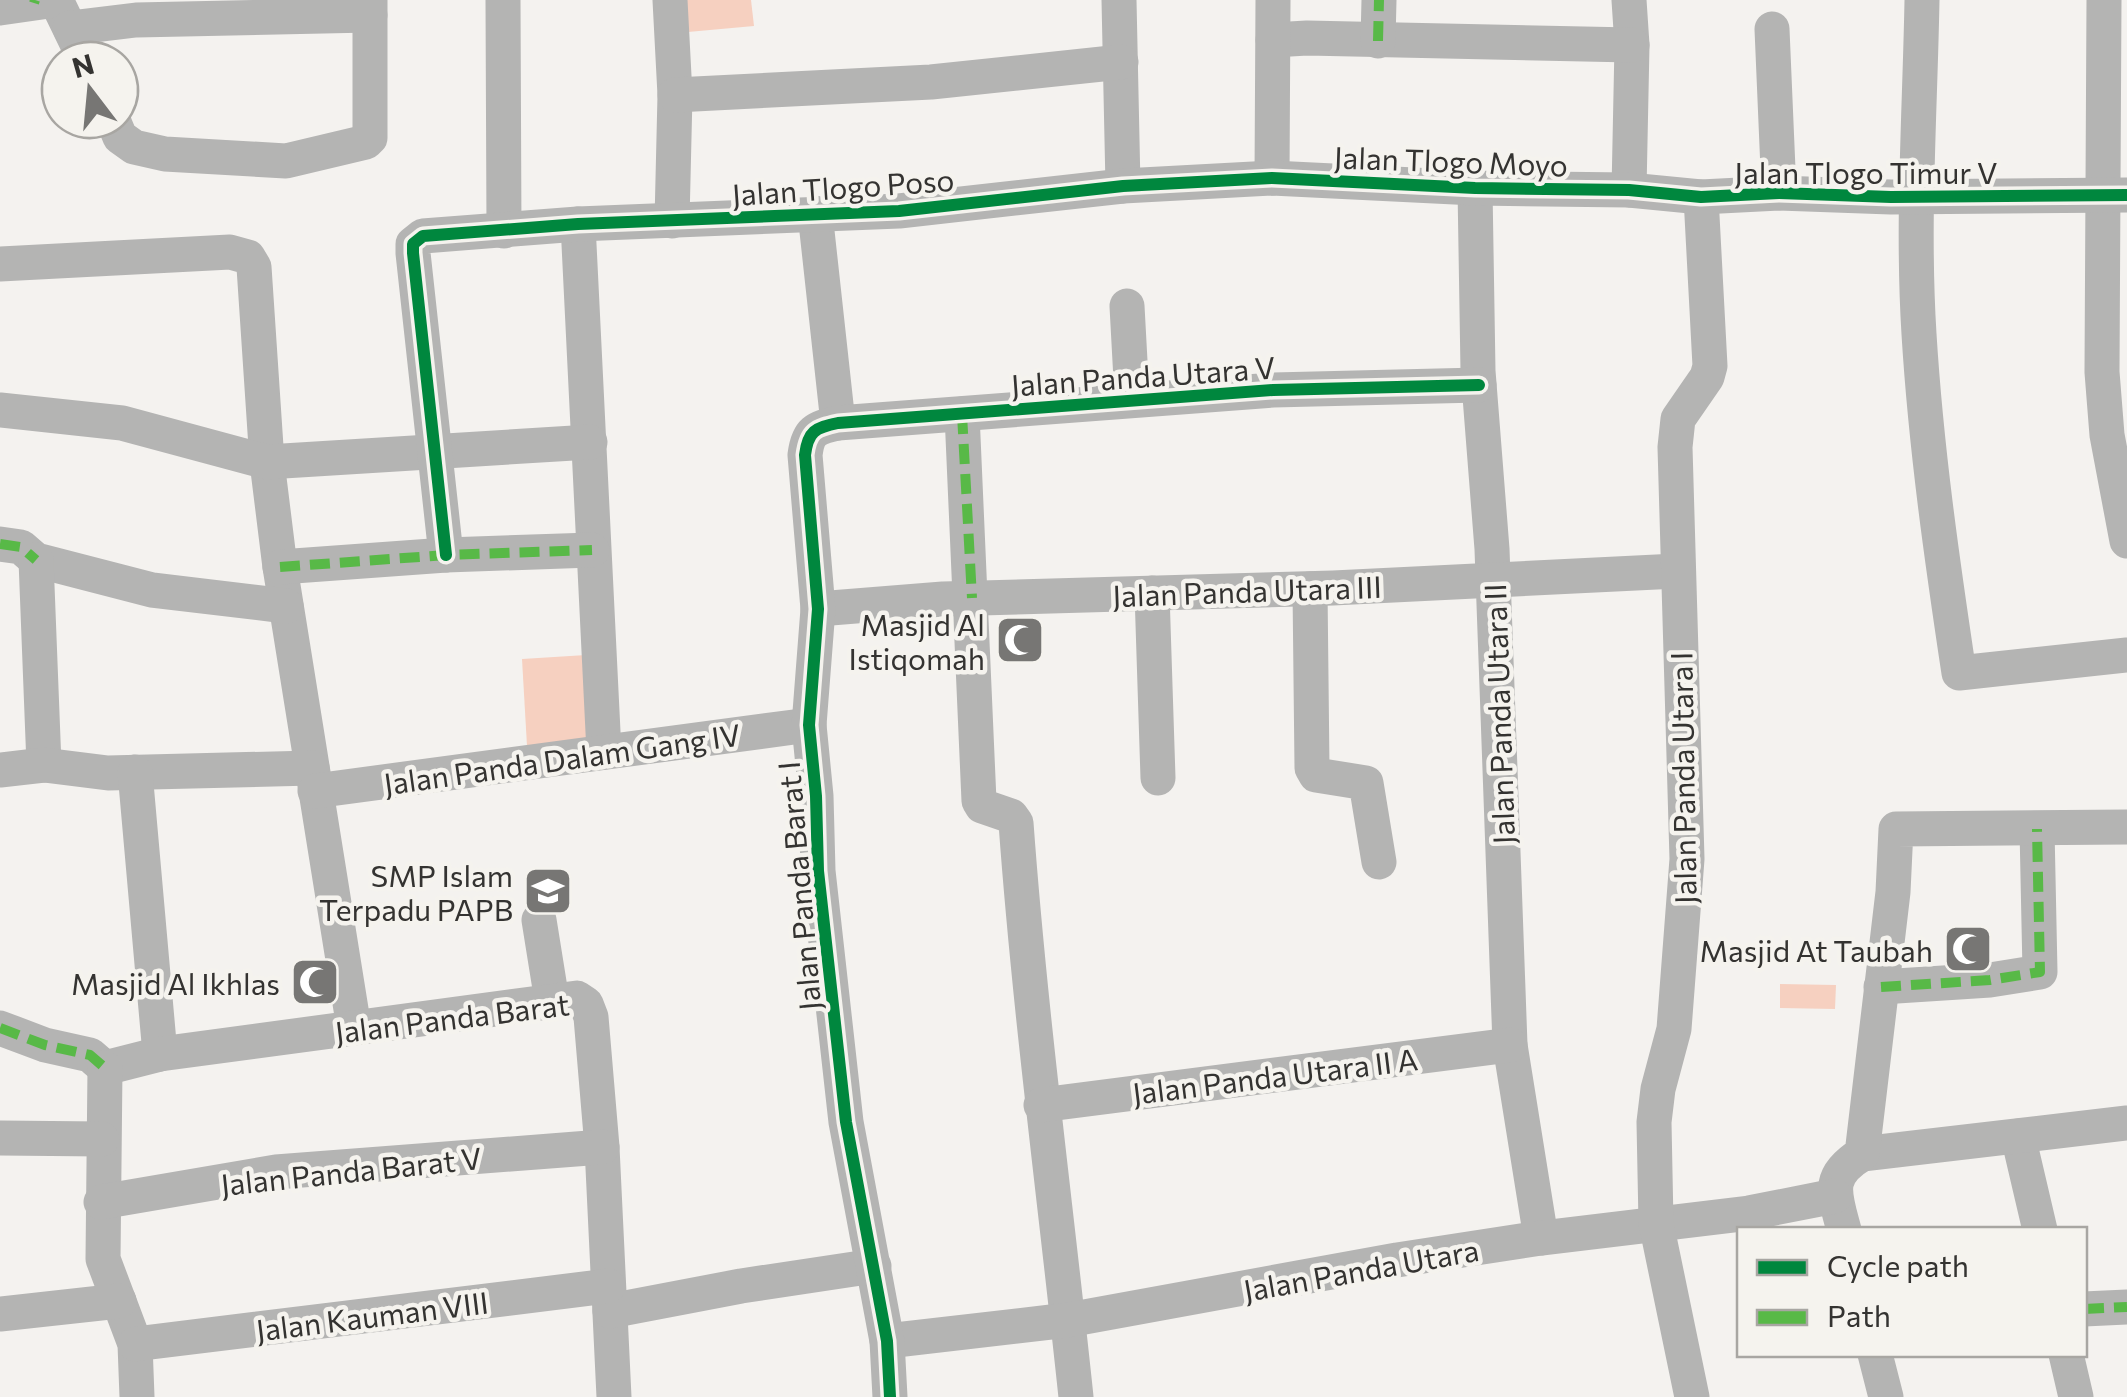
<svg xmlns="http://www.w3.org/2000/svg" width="2127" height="1397" font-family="Commissioner,sans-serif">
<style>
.green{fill:#f6d0c0}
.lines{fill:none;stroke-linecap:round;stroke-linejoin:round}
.minor{stroke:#b4b4b3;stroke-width:35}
.quiet{stroke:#58b947;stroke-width:10;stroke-dasharray:20 10;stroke-linecap:butt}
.cycleway-casing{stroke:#f5f3ee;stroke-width:19}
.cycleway{stroke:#00873e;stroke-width:12}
.labels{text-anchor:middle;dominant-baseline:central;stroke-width:9;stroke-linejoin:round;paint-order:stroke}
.street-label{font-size:30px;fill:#343331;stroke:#f5f3ee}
.poi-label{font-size:30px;fill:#343331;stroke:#f5f3ee;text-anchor:end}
</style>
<rect width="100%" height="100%" fill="#f4f2ef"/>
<g class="green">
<polygon points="685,0 751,0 754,26 688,32"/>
<polygon points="586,655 591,742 527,746 522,659"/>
<polygon points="1780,984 1836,985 1835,1009 1780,1008"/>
</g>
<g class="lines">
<g class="minor">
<polyline points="56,0 85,60"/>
<polyline points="503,0 504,231"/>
<polyline points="670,0 675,95 672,221"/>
<polyline points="1119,0 1123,186"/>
<polyline points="1629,0 1632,45 1629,190"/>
<path d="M1922 0C1920 111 1912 223 1919 334 1926 448 1942 560 1959 673L2127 655"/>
<polyline points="2104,0 2102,372 2107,435 2127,541"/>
<polyline points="0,8 56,0"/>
<polyline points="70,28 136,20 370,15"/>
<polyline points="1772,29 1779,193"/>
<polyline points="1273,40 1307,38 1632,45"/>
<polyline points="1378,41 1379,0"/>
<polyline points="675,95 931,82 1121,62"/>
<polyline points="113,120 120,137 134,147 165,154 286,161 366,142 370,138 370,0"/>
<polyline points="1272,178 1273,0"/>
<polyline points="1475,188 1478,371 1492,549 1510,1045 1541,1238"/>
<polyline points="815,213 838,423"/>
<polyline points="578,224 604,752"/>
<polyline points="0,264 230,252 248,257 254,267 267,462 280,567 354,1028"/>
<polyline points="1127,306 1132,398"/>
<polyline points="0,410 122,423 267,462 590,442"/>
<path d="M962 414 979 801 982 806 1011 816 1016 823C1030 1015 1056 1206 1076 1397"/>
<polyline points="0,544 21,547 36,560 152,590 286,606"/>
<polyline points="446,555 413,253 413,244 423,236 578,224 899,211 1123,186 1272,178 1475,188 1629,190 1701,197 1779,193 1891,197 2127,195"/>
<polyline points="36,560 44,765"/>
<polyline points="280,567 446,555 592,550"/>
<polyline points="1310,589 1312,768 1316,775 1366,783 1379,862"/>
<polyline points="1152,593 1158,778"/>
<polyline points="818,609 943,599 1333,588 1677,571"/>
<polyline points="0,770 44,765 108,773 312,768"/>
<polyline points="135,772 160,1054"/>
<polyline points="315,791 809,725"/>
<polyline points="539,920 552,1001"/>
<polyline points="1881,987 1990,980 2040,972 2037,829"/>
<polyline points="0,1028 45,1045 90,1055 105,1068"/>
<polyline points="105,1068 160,1054 577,998 586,1004 591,1017 602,1147 614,1397"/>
<polyline points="105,1068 103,1259 135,1344 137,1397"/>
<polyline points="1041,1105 1510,1045"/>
<polyline points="2018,1136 2040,1230"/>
<polyline points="0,1138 102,1139"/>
<polyline points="1862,1154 2127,1123"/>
<polyline points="101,1202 276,1172 602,1147"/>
<path d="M1844 1230C1834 1193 1826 1176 1862 1154L1893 892 1896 829 2127 827"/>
<polyline points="2084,1309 2127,1307"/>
<polyline points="610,1311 741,1286 874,1266"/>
<polyline points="0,1314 119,1301"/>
<polyline points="887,1341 1068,1320 1397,1260 1541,1238 1749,1213 1835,1196"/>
<polyline points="135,1344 608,1286"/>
<polyline points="1875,1354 1886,1397"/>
<polyline points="2066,1354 2076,1397"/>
<path d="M890 1397 887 1341 846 1122 818 871 816 796 809 725 818 609 805 455C808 431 815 428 838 423L1273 390 1479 385"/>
<polyline points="1692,1397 1656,1223 1654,1122 1658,1089 1674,1029 1687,859 1675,447 1678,419 1707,377 1710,366 1701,197"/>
</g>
<g class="quiet">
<polyline points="34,3 35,0"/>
<polyline points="1378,41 1379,0"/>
<polyline points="962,414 972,598"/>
<polyline points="0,544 21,547 36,560"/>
<polyline points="280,567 446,555 592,550"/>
<polyline points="1881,987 1990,980 2040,972 2037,829"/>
<polyline points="0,1028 45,1045 90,1055 105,1068"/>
<polyline points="2084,1309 2127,1307"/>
</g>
<g class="cycleway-casing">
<g id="cycleway">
<polyline points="446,555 413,253 413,244 423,236 578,224 899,211 1123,186 1272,178 1475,188 1629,190 1701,197 1779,193 1891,197 2127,195"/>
<path d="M890 1397 887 1341 846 1122 818 871 816 796 809 725 818 609 805 455C808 431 815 428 838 423L1273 390 1479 385"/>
</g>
</g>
<use href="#cycleway" class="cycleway"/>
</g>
<defs>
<g id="mosque-square" transform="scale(2.5)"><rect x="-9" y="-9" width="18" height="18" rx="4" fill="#777674" stroke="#f5f3ee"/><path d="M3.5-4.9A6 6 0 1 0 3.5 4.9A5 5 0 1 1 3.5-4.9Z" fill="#fff"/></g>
<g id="school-square" transform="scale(2.5)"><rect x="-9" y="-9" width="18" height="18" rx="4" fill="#777674" stroke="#f5f3ee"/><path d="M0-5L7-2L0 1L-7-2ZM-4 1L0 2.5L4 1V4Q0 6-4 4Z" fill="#fff"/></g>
</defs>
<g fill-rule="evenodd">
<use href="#mosque-square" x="1020" y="640"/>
<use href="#school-square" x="548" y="891"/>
<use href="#mosque-square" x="1968" y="949"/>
<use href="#mosque-square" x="315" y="982"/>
</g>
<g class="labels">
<g class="street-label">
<text transform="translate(1451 160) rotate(2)">Jalan Tlogo Moyo</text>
<text x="1866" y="171">Jalan Tlogo Timur V</text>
<text transform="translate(843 186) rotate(-4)">Jalan Tlogo Poso</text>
<text transform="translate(1143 375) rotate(-4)">Jalan Panda Utara V</text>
<text transform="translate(1247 590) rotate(-2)">Jalan Panda Utara III</text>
<text transform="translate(1498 714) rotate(-92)">Jalan Panda Utara II</text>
<text transform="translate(562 758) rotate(-8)">Jalan Panda Dalam Gang IV</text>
<text transform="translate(1682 778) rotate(-91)">Jalan Panda Utara I</text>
<text transform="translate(798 886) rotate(-95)">Jalan Panda Barat I</text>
<text transform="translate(452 1017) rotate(-7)">Jalan Panda Barat</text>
<text transform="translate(1275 1075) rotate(-7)">Jalan Panda Utara II A</text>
<text transform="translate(351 1170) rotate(-6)">Jalan Panda Barat V</text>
<text transform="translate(1361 1269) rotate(-10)">Jalan Panda Utara</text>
<text transform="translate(372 1315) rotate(-7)">Jalan Kauman VIII</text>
</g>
<g class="poi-label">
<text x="985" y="623">Masjid Al<tspan x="985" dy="34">Istiqomah</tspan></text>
<text x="513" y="874">SMP Islam<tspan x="513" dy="34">Terpadu PAPB</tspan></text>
<text x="1933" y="949">Masjid At Taubah</text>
<text x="280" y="982">Masjid Al Ikhlas</text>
</g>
</g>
<rect x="1737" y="1227" width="350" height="130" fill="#f5f3ee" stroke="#a8a6a2" stroke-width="2.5"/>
<rect x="1757" y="1260" width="50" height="15" fill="#00873e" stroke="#a8a6a2" stroke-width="2.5"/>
<text x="1827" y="1277" font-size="30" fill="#343331">Cycle path</text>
<rect x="1757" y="1310" width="50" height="15" fill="#58b947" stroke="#a8a6a2" stroke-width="2.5"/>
<text x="1827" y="1327" font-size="30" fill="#343331">Path</text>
<g transform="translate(90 90) rotate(344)"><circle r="48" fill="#f5f3ee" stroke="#a8a6a2" stroke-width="2.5"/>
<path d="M0-8L18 38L0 25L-18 38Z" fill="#777674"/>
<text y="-15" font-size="28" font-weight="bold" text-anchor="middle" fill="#343331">N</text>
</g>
</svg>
